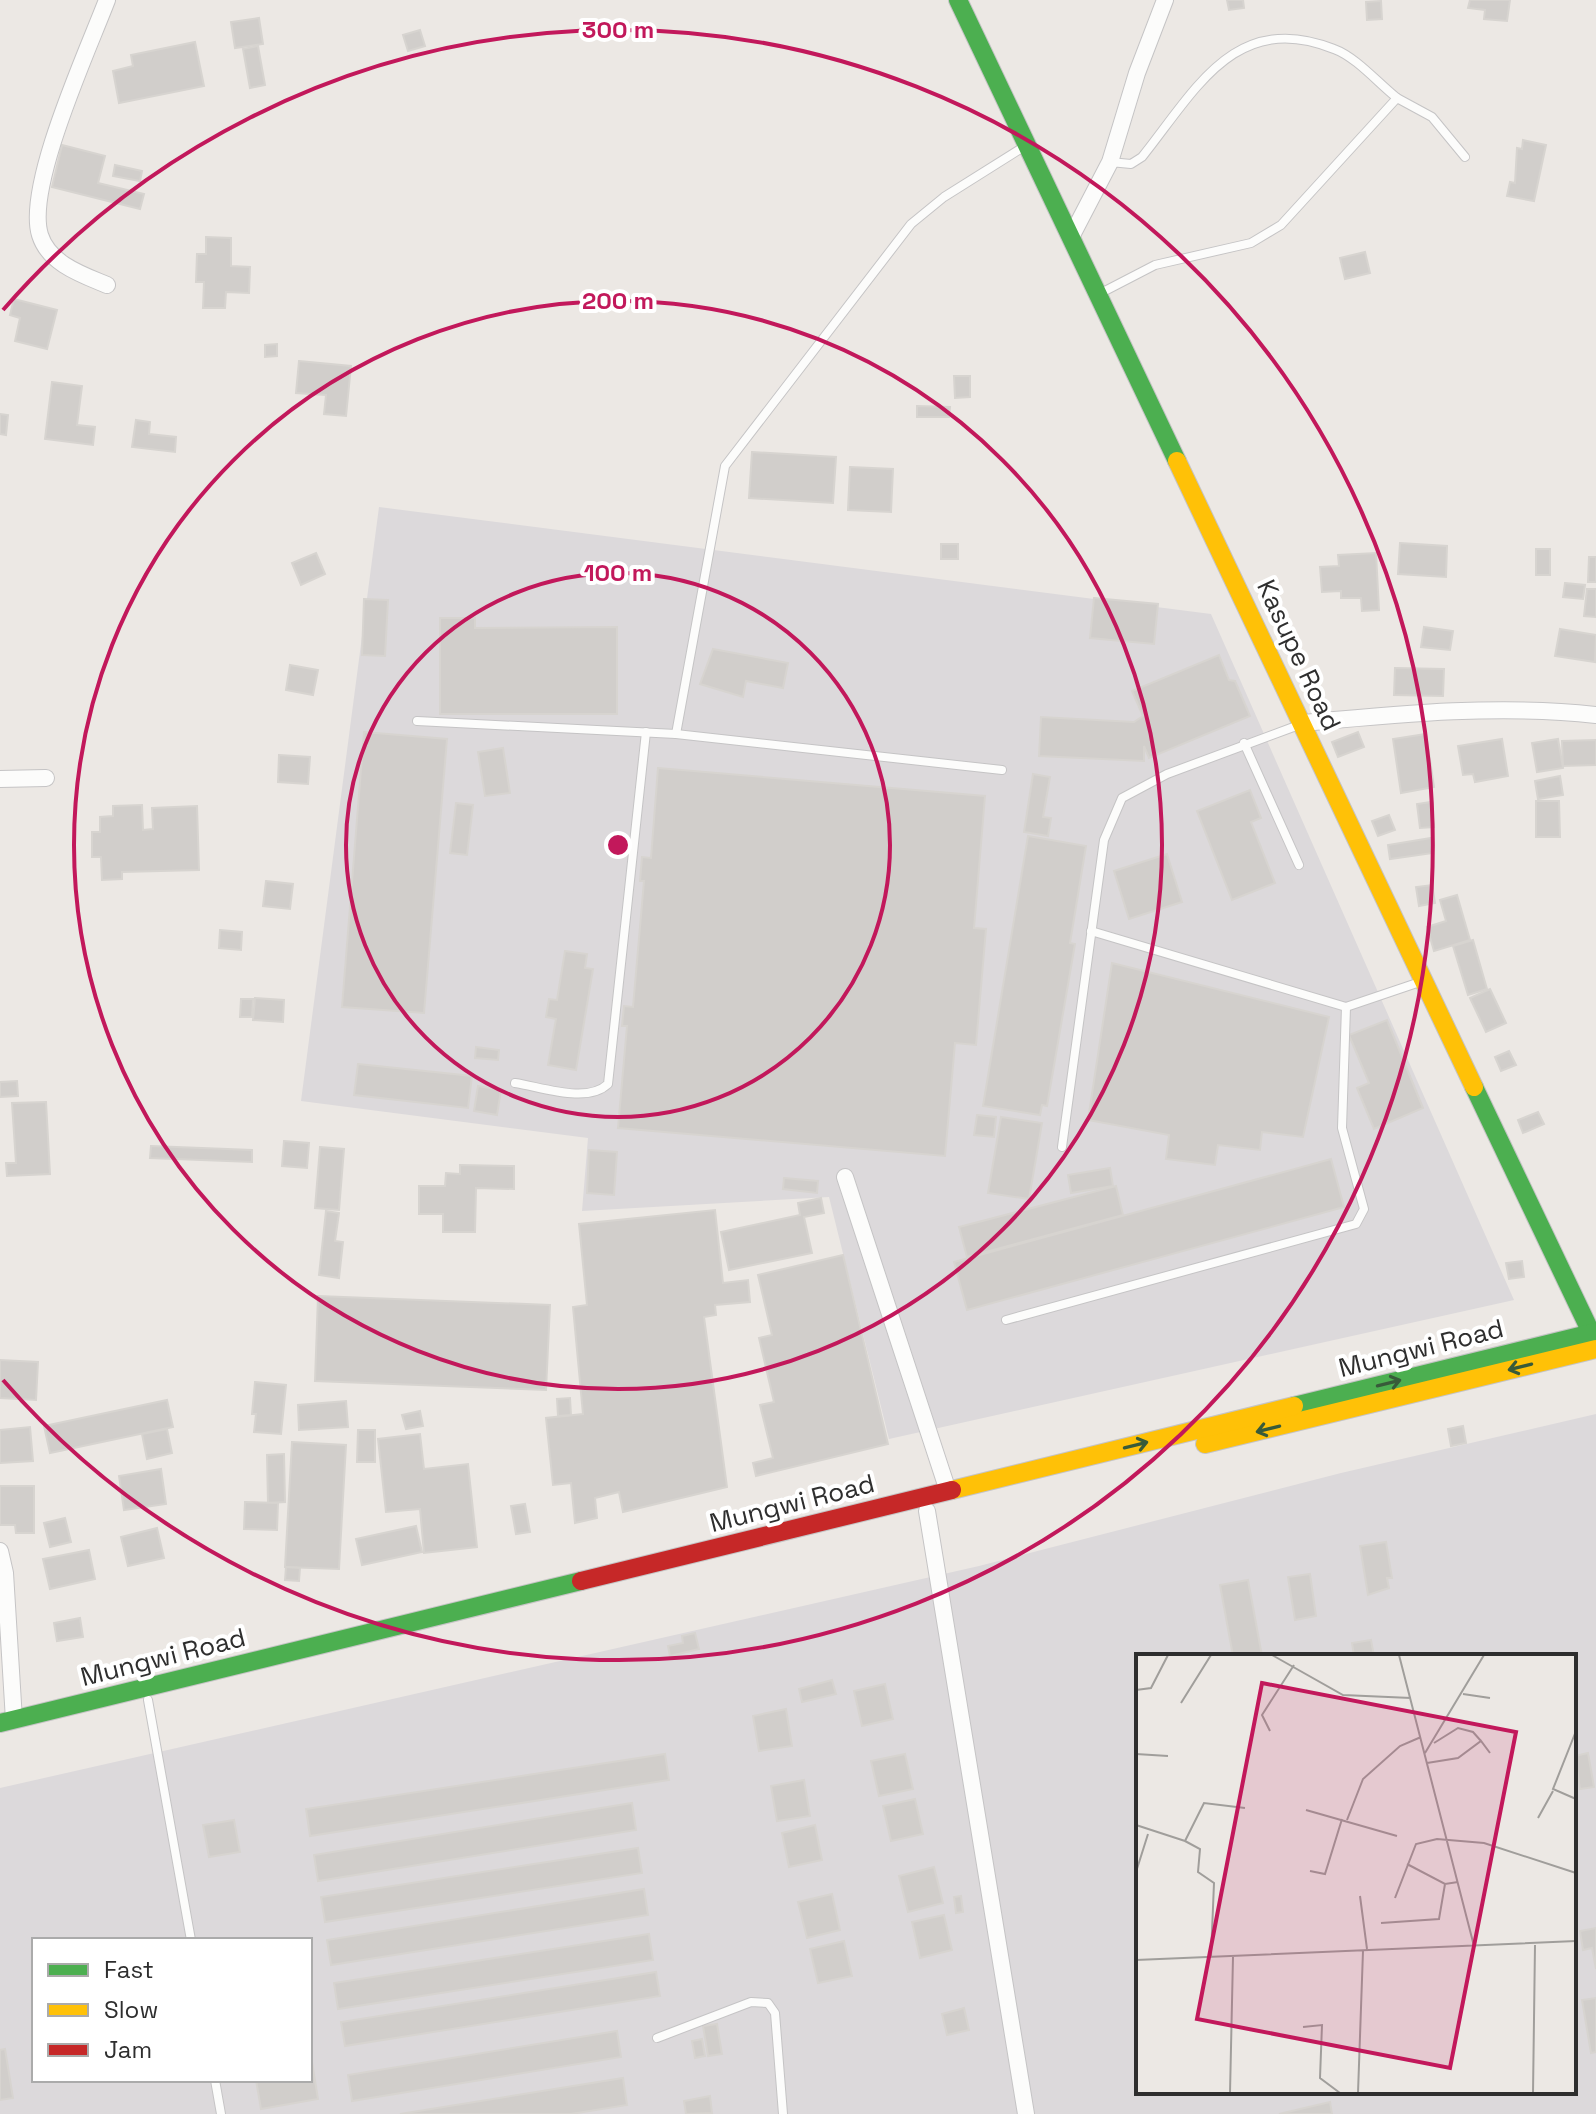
<svg xmlns="http://www.w3.org/2000/svg" width="1596" height="2114" font-family="'Space Grotesk',sans-serif">
<style>
.industrial{fill:#dcd9db;fill-rule:evenodd}
.building{fill:#d1cecb;stroke:#d7d4d0;stroke-width:2}
.lines{fill:none;stroke-linecap:round;stroke-linejoin:round}
.lane-casing{stroke:#c5c4c5;stroke-width:10}
.street-casing{stroke:#c5c4c5;stroke-width:18}
.fast-casing{stroke:#c5c4c5;stroke-width:20}
.slow-casing{stroke:#c5c4c5;stroke-width:20}
.jam-casing{stroke:#c5c4c5;stroke-width:20}
.lane{stroke:#fcfcfb;stroke-width:8}
.street{stroke:#fcfcfb;stroke-width:16}
.fast{stroke:#4caf50;stroke-width:18}
.slow{stroke:#ffc107;stroke-width:18}
.jam{stroke:#c62828;stroke-width:18}
.oneway{stroke:#385b3a}
.ring{fill:none;stroke:#c2185b;stroke-width:4}
.labels{text-anchor:middle;dominant-baseline:central;stroke-width:8;stroke-linejoin:round;paint-order:stroke}
.street-label{font-size:26px;fill:#2e2e2e;stroke:#fff}
.inset-road{fill:none;stroke:#a09e9b;stroke-width:2}
.view{fill:#c2185b;fill-opacity:0.15;stroke:#c2185b;stroke-width:4}
.inset-edge{fill:none;stroke:#2e2e2e;stroke-width:4}
.centre{fill:#c2185b;stroke:#fff;stroke-width:4}
.ring-label{font-size:24px;text-anchor:middle;font-weight:bold;fill:#c2185b;stroke:#fff;stroke-width:8;stroke-linejoin:round;paint-order:stroke}
</style>
<rect width="100%" height="100%" fill="#ece8e4"/>
<g class="industrial">
<polygon points="379,507 1211,614 1514,1300 889,1439 829,1197 582,1211 588,1138 301,1101"/>
<path d="M1596 1414V2114H0V1788L979 1566 1341 1473ZM1138 1656H1574V2092H1138ZM34 1940H310V2080H34Z"/>
</g>
<g class="building">
<polygon points="1227,0 1243,0 1244,8 1229,10"/>
<polygon points="1470,0 1510,0 1507,21 1484,19 1485,10 1468,8"/>
<polygon points="1381,1 1382,19 1367,20 1366,2"/>
<polygon points="259,18 263,44 235,48 231,22"/>
<polygon points="420,30 425,46 408,51 403,35"/>
<polygon points="195,42 204,86 119,103 113,71 133,66 131,55"/>
<polygon points="258,46 265,85 250,88 243,49"/>
<polygon points="1523,140 1546,145 1534,201 1507,196 1510,182 1515,183 1517,148 1522,149"/>
<polygon points="62,145 105,156 98,183 144,194 140,209 52,187"/>
<polygon points="115,165 142,171 140,181 113,176"/>
<polygon points="206,237 231,238 231,266 250,267 249,293 226,292 225,308 203,308 204,282 196,282 197,254 206,254"/>
<polygon points="1365,252 1370,273 1345,279 1340,258"/>
<polygon points="14,299 57,310 47,349 15,341 20,318 10,315"/>
<polygon points="277,344 277,356 265,357 265,345"/>
<polygon points="299,361 351,366 346,416 324,414 326,395 296,393"/>
<polygon points="954,376 970,376 970,397 955,398"/>
<polygon points="52,382 82,386 77,425 95,427 93,445 45,439"/>
<polygon points="917,406 950,407 949,417 917,417"/>
<polygon points="0,414 8,415 6,435 0,434"/>
<polygon points="136,420 150,422 149,434 176,437 175,452 132,447"/>
<polygon points="752,452 836,457 833,503 749,498"/>
<polygon points="850,467 893,469 891,512 848,510"/>
<polygon points="1400,543 1447,546 1446,577 1398,574"/>
<rect x="941" y="544" width="17" height="15"/>
<rect x="1536" y="549" width="14" height="26"/>
<polygon points="316,553 325,574 301,585 292,563"/>
<polygon points="1376,553 1379,610 1362,611 1361,598 1341,598 1341,591 1322,592 1320,567 1339,566 1338,555"/>
<polygon points="1589,557 1596,557 1596,582 1588,582"/>
<polygon points="1565,583 1585,585 1583,599 1563,597"/>
<polygon points="1587,589 1596,589 1596,617 1584,616"/>
<polygon points="1094,598 1158,604 1154,644 1090,638"/>
<polygon points="364,599 388,600 385,656 362,655"/>
<polygon points="440,618 475,618 475,628 617,627 617,714 440,714"/>
<polygon points="1424,627 1453,631 1450,650 1421,647"/>
<polygon points="1560,629 1596,635 1595,662 1555,656"/>
<polygon points="713,649 788,663 783,688 746,681 743,697 700,684"/>
<polygon points="1219,655 1229,680 1235,681 1250,716 1149,758 1144,746 1144,761 1039,756 1041,717 1134,722 1143,716 1132,691"/>
<polygon points="290,665 318,670 313,695 286,690"/>
<polygon points="1395,668 1444,669 1443,696 1394,695"/>
<polygon points="364,732 447,739 424,1013 342,1007"/>
<polygon points="1358,732 1364,747 1338,757 1332,742"/>
<polygon points="1426,734 1434,787 1401,793 1393,739"/>
<polygon points="1502,739 1508,776 1475,782 1473,774 1463,775 1458,746"/>
<polygon points="1558,739 1563,768 1537,772 1532,743"/>
<polygon points="1596,740 1596,765 1563,766 1562,741"/>
<polygon points="503,748 510,793 485,796 478,752"/>
<polygon points="279,755 310,757 308,784 278,782"/>
<polygon points="658,768 985,796 974,928 986,929 976,1045 955,1043 945,1156 618,1128 627,1026 622,1026 624,1006 633,1007 644,881 640,881 642,857 651,858"/>
<polygon points="1033,774 1050,777 1043,817 1051,818 1048,836 1024,832"/>
<polygon points="1560,776 1563,795 1538,799 1535,781"/>
<polygon points="1250,790 1261,818 1251,822 1275,883 1232,900 1197,811"/>
<polygon points="1536,801 1559,801 1560,837 1536,837"/>
<polygon points="1431,802 1434,827 1420,828 1417,804"/>
<polygon points="456,803 473,805 467,855 450,853"/>
<polygon points="142,805 143,830 153,829 152,808 197,806 199,870 122,872 122,879 102,880 101,857 92,857 92,832 100,832 100,817 113,816 113,806"/>
<polygon points="1389,815 1395,830 1378,836 1372,821"/>
<polygon points="1028,836 1086,846 1070,943 1075,944 1047,1106 1042,1105 1040,1115 983,1106"/>
<polygon points="1431,838 1433,853 1390,859 1388,845"/>
<polygon points="1167,854 1182,902 1129,919 1114,871"/>
<polygon points="266,881 293,884 290,909 263,906"/>
<polygon points="1432,885 1435,903 1419,906 1416,887"/>
<polygon points="1457,895 1470,940 1434,951 1427,927 1446,921 1440,900"/>
<polygon points="220,930 242,932 241,950 219,948"/>
<polygon points="1473,940 1487,989 1468,995 1453,946"/>
<polygon points="565,951 587,954 585,968 593,969 576,1070 548,1065 556,1019 546,1017 549,999 557,1000"/>
<polygon points="1112,963 1329,1017 1303,1137 1262,1132 1260,1150 1218,1145 1215,1165 1166,1159 1169,1135 1088,1120"/>
<polygon points="1490,989 1506,1023 1486,1032 1470,998"/>
<polygon points="255,998 284,1000 283,1022 253,1020"/>
<polygon points="241,999 253,999 252,1017 240,1017"/>
<polygon points="1387,1020 1423,1108 1374,1129 1357,1088 1369,1083 1349,1035"/>
<polygon points="476,1047 499,1050 498,1060 475,1058"/>
<polygon points="1509,1051 1516,1065 1501,1071 1495,1057"/>
<polygon points="358,1064 472,1076 468,1108 354,1095"/>
<polygon points="17,1081 18,1096 0,1097 0,1082"/>
<polygon points="478,1086 501,1090 497,1115 474,1111"/>
<polygon points="46,1102 50,1174 7,1176 6,1163 16,1163 12,1103"/>
<polygon points="1538,1112 1544,1124 1523,1133 1518,1120"/>
<polygon points="977,1115 996,1117 994,1137 974,1135"/>
<polygon points="1001,1117 1042,1123 1029,1199 988,1193"/>
<polygon points="284,1141 309,1143 307,1168 282,1166"/>
<polygon points="151,1146 252,1150 252,1162 150,1158"/>
<polygon points="320,1147 344,1149 339,1210 315,1208"/>
<polygon points="589,1150 617,1152 614,1195 587,1193"/>
<polygon points="1331,1159 1344,1207 967,1310 954,1262"/>
<polygon points="460,1165 514,1166 514,1189 476,1188 475,1232 443,1232 443,1214 419,1214 419,1186 445,1186 446,1173 460,1174"/>
<polygon points="1110,1168 1113,1186 1071,1193 1068,1175"/>
<polygon points="784,1178 818,1181 817,1193 783,1189"/>
<polygon points="1116,1186 1123,1215 967,1257 959,1227"/>
<polygon points="821,1198 824,1213 804,1217 812,1253 729,1270 721,1232 800,1215 798,1203"/>
<polygon points="715,1210 723,1283 748,1280 750,1302 715,1305 716,1315 704,1317 727,1487 623,1512 619,1492 595,1498 597,1518 575,1523 571,1483 553,1485 546,1418 583,1414 573,1307 587,1305 579,1224"/>
<polygon points="326,1211 339,1213 335,1241 343,1242 339,1278 319,1275"/>
<polygon points="843,1255 888,1444 756,1476 753,1463 773,1458 760,1405 774,1402 759,1338 772,1335 758,1275"/>
<polygon points="1522,1261 1524,1277 1509,1279 1506,1263"/>
<polygon points="318,1296 550,1305 546,1390 315,1381"/>
<polygon points="0,1360 38,1362 36,1400 0,1398"/>
<polygon points="255,1382 286,1385 281,1434 254,1432 256,1414 252,1414"/>
<polygon points="570,1398 571,1415 558,1416 557,1399"/>
<polygon points="167,1400 173,1427 50,1453 44,1426"/>
<polygon points="346,1401 348,1427 299,1430 298,1405"/>
<polygon points="420,1411 423,1426 406,1429 402,1415"/>
<polygon points="1463,1426 1466,1443 1451,1446 1448,1429"/>
<polygon points="30,1427 33,1461 0,1463 0,1430"/>
<polygon points="167,1429 172,1453 147,1459 142,1434"/>
<polygon points="358,1430 375,1430 375,1462 357,1462"/>
<polygon points="420,1434 424,1469 468,1464 477,1547 424,1553 420,1509 386,1512 378,1439"/>
<polygon points="292,1442 346,1445 339,1569 285,1567"/>
<polygon points="284,1454 285,1502 268,1503 267,1455"/>
<polygon points="161,1469 166,1504 124,1510 119,1476"/>
<polygon points="0,1486 34,1486 34,1533 16,1533 15,1525 0,1525"/>
<polygon points="245,1502 278,1503 277,1530 244,1529"/>
<polygon points="525,1504 530,1532 516,1534 511,1506"/>
<polygon points="65,1518 71,1542 50,1547 44,1523"/>
<polygon points="416,1526 422,1552 362,1565 356,1539"/>
<polygon points="157,1528 164,1558 128,1566 121,1537"/>
<polygon points="1386,1542 1392,1578 1387,1578 1389,1588 1368,1595 1360,1546"/>
<polygon points="89,1550 95,1579 50,1589 43,1559"/>
<polygon points="286,1567 300,1568 299,1581 285,1580"/>
<polygon points="1310,1574 1316,1616 1295,1620 1288,1577"/>
<polygon points="1248,1580 1262,1656 1233,1656 1220,1585"/>
<polygon points="80,1618 83,1637 57,1641 54,1623"/>
<polygon points="695,1633 699,1649 670,1656 668,1646 683,1643 682,1636"/>
<polygon points="1371,1640 1374,1656 1354,1656 1352,1643"/>
<polygon points="832,1680 836,1694 802,1702 799,1689"/>
<polygon points="885,1684 893,1719 862,1726 854,1691"/>
<polygon points="786,1709 792,1746 759,1751 753,1716"/>
<polygon points="1588,1753 1594,1787 1580,1789 1575,1756"/>
<polygon points="665,1754 669,1780 310,1836 306,1809"/>
<polygon points="905,1754 913,1789 879,1796 871,1761"/>
<polygon points="804,1780 810,1816 777,1821 771,1786"/>
<polygon points="915,1799 923,1834 891,1841 883,1806"/>
<polygon points="632,1803 636,1830 318,1881 314,1855"/>
<polygon points="234,1820 240,1852 209,1857 203,1825"/>
<polygon points="815,1825 822,1860 789,1867 782,1833"/>
<polygon points="638,1848 642,1873 325,1922 321,1897"/>
<polygon points="934,1867 943,1903 908,1912 899,1876"/>
<polygon points="644,1889 648,1915 331,1965 327,1940"/>
<polygon points="832,1894 840,1930 807,1938 798,1902"/>
<polygon points="961,1896 963,1912 956,1913 954,1897"/>
<polygon points="944,1915 952,1950 920,1958 912,1922"/>
<polygon points="1596,1928 1596,1969 1592,1948 1583,1950 1580,1931"/>
<polygon points="649,1934 653,1960 338,2009 334,1983"/>
<polygon points="844,1941 852,1976 818,1983 810,1949"/>
<polygon points="656,1972 660,1996 345,2046 341,2022"/>
<polygon points="1596,1998 1596,2052 1591,2053 1582,2000"/>
<polygon points="964,2008 969,2030 947,2035 942,2014"/>
<polygon points="717,2024 722,2054 708,2056 703,2026"/>
<polygon points="617,2031 621,2057 352,2101 348,2075"/>
<polygon points="702,2039 705,2056 695,2058 692,2041"/>
<polygon points="5,2049 13,2098 0,2100 0,2050"/>
<polygon points="311,2056 318,2099 261,2109 256,2080 310,2080"/>
<polygon points="623,2078 627,2105 571,2114 400,2114"/>
<polygon points="710,2096 712,2113 686,2114 684,2101"/>
<polygon points="1330,2102 1332,2114 1279,2114"/>
</g>
<g class="lines">
<g class="lane-casing">
<g id="lane">
<path d="M1110 162 1131 164 1142 157C1195 91 1235 9 1334 49 1356 57 1378 83 1397 98"/>
<polyline points="1099,294 1155,265 1251,243 1281,225 1397,98 1432,117 1465,157"/>
<polyline points="417,721 676,734 1002,770"/>
<polyline points="676,734 725,466 911,224 944,197 1025,146"/>
<polyline points="1244,743 1299,865"/>
<polyline points="1091,931 1346,1007 1420,982"/>
<path d="M515 1083C542 1087 587 1104 608 1084L646 732"/>
<polyline points="1062,1147 1104,840 1122,798 1167,774 1299,725"/>
<polyline points="1006,1320 1356,1224 1364,1209 1342,1128 1346,1007"/>
<polyline points="148,1700 191,1940"/>
<polyline points="657,2038 751,2002 768,2003 775,2013 783,2114"/>
<polyline points="215,2080 221,2114"/>
</g>
</g>
<g class="street-casing">
<g id="street">
<polyline points="1071,237 1110,162 1137,73 1165,0"/>
<path d="M107 285C83 275 49 264 40 235 25 187 88 50 107 0"/>
<path d="M1303 723C1399 714 1499 704 1596 715"/>
<polyline points="0,779 46,778"/>
<polyline points="845,1177 948,1491"/>
<polyline points="927,1511 1026,2114"/>
<polyline points="0,1551 5,1573 14,1720"/>
</g>
</g>
<g class="fast-casing">
<g id="fast">
<polyline points="958,0 1177,461"/>
<polyline points="1474,1087 1596,1343"/>
<polyline points="1294,1406 1596,1332"/>
<polyline points="0,1723 581,1581"/>
</g>
</g>
<g class="slow-casing">
<g id="slow">
<polyline points="1177,461 1474,1087"/>
<polyline points="1205,1444 1596,1349"/>
<polyline points="952,1490 1294,1406"/>
</g>
</g>
<g class="jam-casing">
<polyline id="jam" points="581,1581 952,1490"/>
</g>
<use href="#lane" class="lane"/>
<use href="#street" class="street"/>
<use href="#fast" class="fast"/>
<use href="#slow" class="slow"/>
<use href="#jam" class="jam"/>
</g>
<defs><path id="oneway-shaft" d="M-6 0H5M1.5-3L5.5 0L1.5 3" fill="none" stroke-width="1.6" stroke-linecap="round" stroke-linejoin="round" transform="scale(2)"/></defs>
<g class="oneway">
<use href="#oneway-shaft" transform="translate(1520 1367) rotate(166)"/>
<use href="#oneway-shaft" transform="translate(1389 1383) rotate(-14)"/>
<use href="#oneway-shaft" transform="translate(1268 1429) rotate(166)"/>
<use href="#oneway-shaft" transform="translate(1136 1445) rotate(-14)"/>
</g>
<g class="ring">
<circle cx="618" cy="845" r="272"/>
<circle cx="618" cy="845" r="544"/>
<path d="M3 310A815 815 0 1 1 3 1380"/>
</g>
<g class="labels">
<g class="street-label">
<text transform="translate(1299 655) rotate(65)">Kasupe Road</text>
<text transform="translate(1421 1348) rotate(-14)">Mungwi Road</text>
<text transform="translate(792 1503) rotate(-14)">Mungwi Road</text>
<text transform="translate(163 1657) rotate(-14)">Mungwi Road</text>
</g>
</g>
<g transform="translate(1136 1654)">
<rect width="440" height="440" fill="#ece8e4"/>
<path class="inset-road" d="M136 1 207 41 275 44M263 1 338 292M0 36 15 34 32 1M327 40 354 44M45 49 75 1M134 77 126 61 158 11M440 77 417 135 440 145M298 89 322 74 337 78 345 87M289 99 348 1M0 100 32 102M291 109 322 104 345 87 354 99M170 156 261 182M402 164 417 137M211 166 227 125 264 92 285 83M0 171 49 187 68 149 109 154M49 187 64 195 62 218 78 229 75 302M271 210 309 230 322 228M174 217 189 220 206 165M0 218 12 180M224 242 231 295M259 244 280 190 301 185 348 189 440 219M245 269 303 265 309 230M0 306 440 287M167 373 186 371 184 424 204 439M94 439 97 303M222 439 227 297M397 439 399 291"/>
<path class="view" d="M126 29 380 78 314 414 61 365Z"/>
<rect width="440" height="440" class="inset-edge"/>
</g>
<circle cx="618" cy="845" r="12" class="centre"/>
<g class="ring-label">
<text x="618" y="38">300 m</text>
<text x="618" y="309">200 m</text>
<text x="618" y="581">100 m</text>
</g>
<rect x="32" y="1938" width="280" height="144" fill="#ffffff" stroke="#ababab" stroke-width="2"/>
<rect x="48" y="1964" width="40" height="12" fill="#4caf50" stroke="#ababab" stroke-width="2"/>
<text x="104" y="1978" font-size="24" fill="#2e2e2e">Fast</text>
<rect x="48" y="2004" width="40" height="12" fill="#ffc107" stroke="#ababab" stroke-width="2"/>
<text x="104" y="2018" font-size="24" fill="#2e2e2e">Slow</text>
<rect x="48" y="2044" width="40" height="12" fill="#c62828" stroke="#ababab" stroke-width="2"/>
<text x="104" y="2058" font-size="24" fill="#2e2e2e">Jam</text>
</svg>
